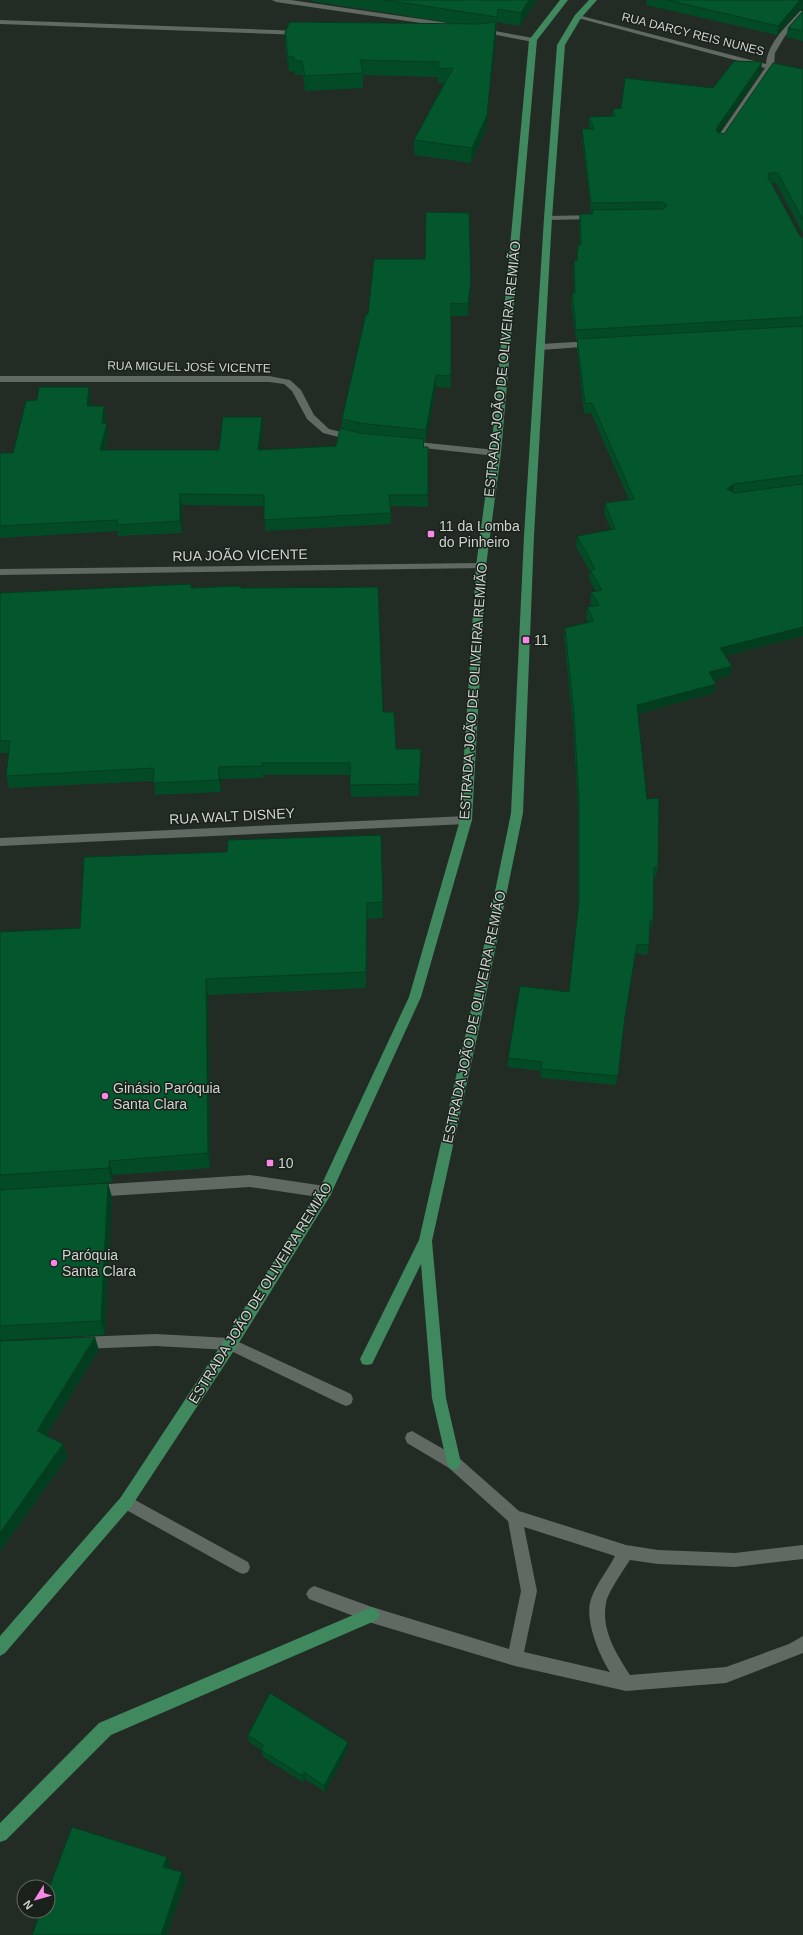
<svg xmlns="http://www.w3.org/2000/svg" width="803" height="1935" font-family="Arial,sans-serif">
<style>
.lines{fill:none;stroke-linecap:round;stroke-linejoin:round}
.minor{fill:#606962;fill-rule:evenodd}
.major{fill:#40885d;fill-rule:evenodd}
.wall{fill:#034b26}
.shaded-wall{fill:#033d1f}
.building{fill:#04572c;stroke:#033d1f}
.poi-dot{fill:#f987e8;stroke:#1a211b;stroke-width:1.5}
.labels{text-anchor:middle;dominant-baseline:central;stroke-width:3;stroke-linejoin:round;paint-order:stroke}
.far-street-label{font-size:12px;fill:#ced4d0;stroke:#1a211b}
.street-label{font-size:14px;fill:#ced4d0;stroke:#1a211b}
.poi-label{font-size:14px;fill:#ced4d0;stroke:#1a211b;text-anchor:start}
</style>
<rect width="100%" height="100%" fill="#232b25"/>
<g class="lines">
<g class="minor">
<polygon points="272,0 291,0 455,24 459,26 455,28 276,2"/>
<path d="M800 11H803V17L785 36 775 53 774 66 803 74V78L771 70 726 137H723L719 135 765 68 574 17 578 15 766 64C768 42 786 27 800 11Z"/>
<polygon points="0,20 301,31 305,33 301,35 0,24"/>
<polygon points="478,28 533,38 537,40 533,42 481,32 478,32"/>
<polygon points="595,215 599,217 598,219 548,220 544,218 548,216"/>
<polygon points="592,341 596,344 595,346 541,350 537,347 541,344"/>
<polygon points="0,376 269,376 290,380 301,390 314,415 329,429 357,436 359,438 354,441 323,433 307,419 292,391 284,384 269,382 0,382"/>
<polygon points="408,441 496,450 501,453 496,456 405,446 403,444"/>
<polygon points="481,563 486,566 485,568 0,575 0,569"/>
<polygon points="466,816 470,817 472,820 470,823 466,824 0,846 0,838"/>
<polygon points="250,1175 325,1186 330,1188 332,1192 330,1196 325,1198 250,1187 93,1197 88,1195 86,1191 88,1187 93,1185"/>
<polygon points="156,1334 230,1338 351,1394 353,1399 351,1404 346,1406 341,1404 229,1350 156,1346 80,1349 75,1348 73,1343 75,1338 80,1337"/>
<path d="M412 1431 459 1458 519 1511 626 1545 658 1550 735 1553 803 1545V1559L735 1567 658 1564 630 1560C624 1569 607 1594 606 1603 601 1630 616 1653 630 1675L726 1667 789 1644 803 1636V1653L726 1683 626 1691 515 1666 372 1623 309 1599 306 1594 309 1589 314 1586 372 1607 509 1649 521 1591 508 1521 449 1468 407 1443 405 1438 407 1433ZM524 1527 615 1556C608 1570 596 1584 591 1599 584 1619 599 1655 610 1672L524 1652 537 1591Z"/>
<polygon points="126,1495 248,1562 250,1567 248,1572 243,1574 238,1572 121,1507 119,1502 121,1497"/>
</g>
<g class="major">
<polygon points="560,0 568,0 537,40 501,453 486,566 472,820 421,997 330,1196 235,1349 131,1507 5,1653 0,1656 0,1636 121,1497 225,1339 320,1188 409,997 460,820 476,566 491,453 529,40"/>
<polygon points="589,0 597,0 581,18 565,45 552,218 534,536 523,813 481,1019 432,1241 446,1398 461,1463 459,1468 454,1470 449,1468 447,1463 432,1398 421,1264 372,1364 367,1365 362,1364 360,1359 419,1240 469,1019 511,813 524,536 544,218 557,45 575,15"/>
<polygon points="372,1607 377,1610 380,1615 377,1620 111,1735 6,1840 0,1842 0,1823 99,1723"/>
</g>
</g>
<g class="wall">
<polygon points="311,0 537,0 520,26 497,22 486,130 471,163 414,155 414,140 444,83 437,83 438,77 363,75 363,88 305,91 303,75 295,75 295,71 289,72 285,46 285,32 458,24 311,1"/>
<polygon points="647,0 803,0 803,10 799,10 777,35 646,5"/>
<polygon points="803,11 803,41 786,37 788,28"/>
<polygon points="803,69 803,234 776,183 772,183 800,236 803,238 803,636 725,656 732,666 730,676 714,680 716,684 714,693 638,714 647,799 658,867 656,877 654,877 653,921 651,930 649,930 649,945 647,955 636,953 625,1017 616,1085 540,1078 541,1071 507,1067 508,1058 569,992 578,910 578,812 573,725 564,638 565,628 589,623 586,617 587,607 592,606 590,602 591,592 596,591 589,580 590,572 576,546 577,536 611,530 604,513 605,503 629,500 591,413 584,414 577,349 577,340 576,340 571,303 572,293 574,293 573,270 574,260 577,261 578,245 580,245 579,224 580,214 592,214 592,213 591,213 582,139 582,129 589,129 589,117 612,116 613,109 621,108 713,88 761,72 719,132 724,134"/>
<polygon points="471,292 468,316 451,316 451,388 436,387 426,442 424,442 424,447 428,447 428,507 391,506 391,524 265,531 264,506 182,505 182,533 118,536 118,531 0,538 0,453 13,453 91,398 90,406 106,417 105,423 108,434 105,450 219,450 263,429 260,450 336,446 342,429 342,419 368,314"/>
<polygon points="191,588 241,588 383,712 396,749 421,749 419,796 351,797 350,775 263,775 263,778 221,779 221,792 155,795 154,781 9,788 6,776 8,753 0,753 0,593"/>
<polygon points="381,835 383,918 367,919 366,988 208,995 210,1168 113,1175 112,1182 60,1186 112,1197 105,1335 0,1340 0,932 80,928 227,852"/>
<polygon points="248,1735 348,1749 325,1792 305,1779 304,1783 263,1757 261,1750 249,1742"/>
</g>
<g class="shaded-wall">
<polygon points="529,0 537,0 520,26 521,13"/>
<polygon points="800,0 803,0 803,10 799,10 777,35 778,26"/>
<polygon points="496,22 496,37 486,130 471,163 472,148"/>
<polygon points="762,62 761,72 715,139 716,129"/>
<polygon points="471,280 471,292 468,316 468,304"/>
<polygon points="436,375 436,387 426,442 426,430"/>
<polygon points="89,387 91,398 89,417 87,406"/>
<polygon points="104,406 106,417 104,435 102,423"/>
<polygon points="262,417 263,429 259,461 258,450"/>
<polygon points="107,423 108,434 102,461 100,450"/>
<polygon points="734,484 732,495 727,489"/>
<polygon points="180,494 182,505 182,533 180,521"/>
<polygon points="803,627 803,636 718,658 720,648"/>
<polygon points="732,666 730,676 707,682 709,672"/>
<polygon points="716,684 714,693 636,714 637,705"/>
<polygon points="421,749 421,761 419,796 419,784"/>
<polygon points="219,767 221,779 221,792 219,780"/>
<polygon points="367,903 367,919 366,988 366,972"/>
<polygon points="206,979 208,995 210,1168 208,1153"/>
<polygon points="109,1161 113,1175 112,1182 109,1168"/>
<polygon points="108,1183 112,1197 105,1335 101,1321"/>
<polygon points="95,1337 99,1350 42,1443 37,1431"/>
<polygon points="63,1444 68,1457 0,1552 0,1533"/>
<polygon points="348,1742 348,1749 325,1792 324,1786"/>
<polygon points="304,1772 305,1779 304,1783 303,1776"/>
<polygon points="167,1857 171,1865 167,1875 163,1867"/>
<polygon points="182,1872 186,1880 167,1935 161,1935"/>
</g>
<g class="building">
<polygon points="385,0 529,0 521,13 498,9 497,17"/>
<polygon points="667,0 803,0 800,0 778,26"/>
<polygon points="803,11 803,31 788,28"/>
<polygon points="290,22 481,24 496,22 487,115 472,148 414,140 453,68 438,69 439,62 360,60 363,73 305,76 302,61 294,61 294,57 288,57 285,32"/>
<polygon points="734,61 762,62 716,129 717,132 724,134 773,63 803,69 803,220 778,173 769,173 768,177 800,236 803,238 803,317 576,330 572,293 575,293 574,260 577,261 578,245 581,245 580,214 593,214 592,210 664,209 667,205 661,202 591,203 582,129 594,129 589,117 615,116 613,109 621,108 625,78 713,88"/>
<polygon points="426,212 469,213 471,280 468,304 451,303 451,376 436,375 426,430 359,423 342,419 366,314 368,314 374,259 425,259"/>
<polygon points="803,326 803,475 734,484 727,489 734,493 803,484 803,627 720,648 732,666 709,672 716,684 637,705 647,799 659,798 658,867 654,867 653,921 650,920 649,945 637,944 625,1017 618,1076 541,1069 542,1062 508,1058 520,986 569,992 579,900 579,802 574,715 565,628 594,621 587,607 599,605 591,592 602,590 590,570 595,569 577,536 615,529 605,503 634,499 592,403 585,404 577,339"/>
<polygon points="39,387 89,387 87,406 104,406 102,423 107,423 100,450 219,450 223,417 262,417 258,450 336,446 340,428 359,433 424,439 423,447 428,447 428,495 389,495 391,513 264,520 264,495 180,494 180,521 117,525 117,520 0,526 0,453 13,453 26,401 37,400"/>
<polygon points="191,584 191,588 241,586 241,588 378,587 383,712 394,712 396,749 421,749 419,784 350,785 350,763 262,763 262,766 219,767 219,780 153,783 154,768 6,776 10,741 0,741 0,593"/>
<polygon points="381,835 383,902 367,903 366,972 206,979 208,1153 109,1161 109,1168 0,1175 0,932 80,928 84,857 227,852 228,840"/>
<polygon points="108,1183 101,1321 0,1326 0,1190"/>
<polygon points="95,1337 37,1431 63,1444 0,1533 0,1341"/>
<polygon points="270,1693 348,1742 324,1786 304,1772 303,1776 261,1750 263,1745 248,1735"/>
<polygon points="72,1827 167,1857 163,1867 182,1872 161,1935 32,1935 41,1911 48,1911 48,1891"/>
</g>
<g class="poi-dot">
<rect x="427" y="530" width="8" height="8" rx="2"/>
<rect x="522" y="636" width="8" height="8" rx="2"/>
<circle cx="105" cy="1096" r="4"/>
<rect x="266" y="1159" width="8" height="8" rx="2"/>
<circle cx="54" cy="1263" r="4"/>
</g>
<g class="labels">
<g class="far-street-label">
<text transform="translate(693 34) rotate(14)">RUA DARCY REIS NUNES</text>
<text transform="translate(189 367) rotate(1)">RUA MIGUEL JOSÉ VICENTE</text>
</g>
<g class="street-label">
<text transform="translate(502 369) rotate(-84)">ESTRADA JOÃO DE OLIVEIRA REMIÃO</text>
<text transform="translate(240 555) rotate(-1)">RUA JOÃO VICENTE</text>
<text transform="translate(473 691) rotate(-86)">ESTRADA JOÃO DE OLIVEIRA REMIÃO</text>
<text transform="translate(232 816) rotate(-3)">RUA WALT DISNEY</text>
<text transform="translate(474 1017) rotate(-78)">ESTRADA JOÃO DE OLIVEIRA REMIÃO</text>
<text transform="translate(260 1293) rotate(-58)">ESTRADA JOÃO DE OLIVEIRA REMIÃO</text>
</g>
<g class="poi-label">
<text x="439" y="526">11 da Lomba<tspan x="439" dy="16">do Pinheiro</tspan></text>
<text x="534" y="640">11</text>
<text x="113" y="1088">Ginásio Paróquia<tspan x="113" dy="16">Santa Clara</tspan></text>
<text x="278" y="1163">10</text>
<text x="62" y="1255">Paróquia<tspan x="62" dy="16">Santa Clara</tspan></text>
</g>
</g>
<g transform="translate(36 1899) rotate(233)"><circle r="19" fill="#1a211b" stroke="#626963"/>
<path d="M0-3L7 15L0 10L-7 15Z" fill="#f987e8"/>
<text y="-6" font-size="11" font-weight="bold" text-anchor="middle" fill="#ced4d0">N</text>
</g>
</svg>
